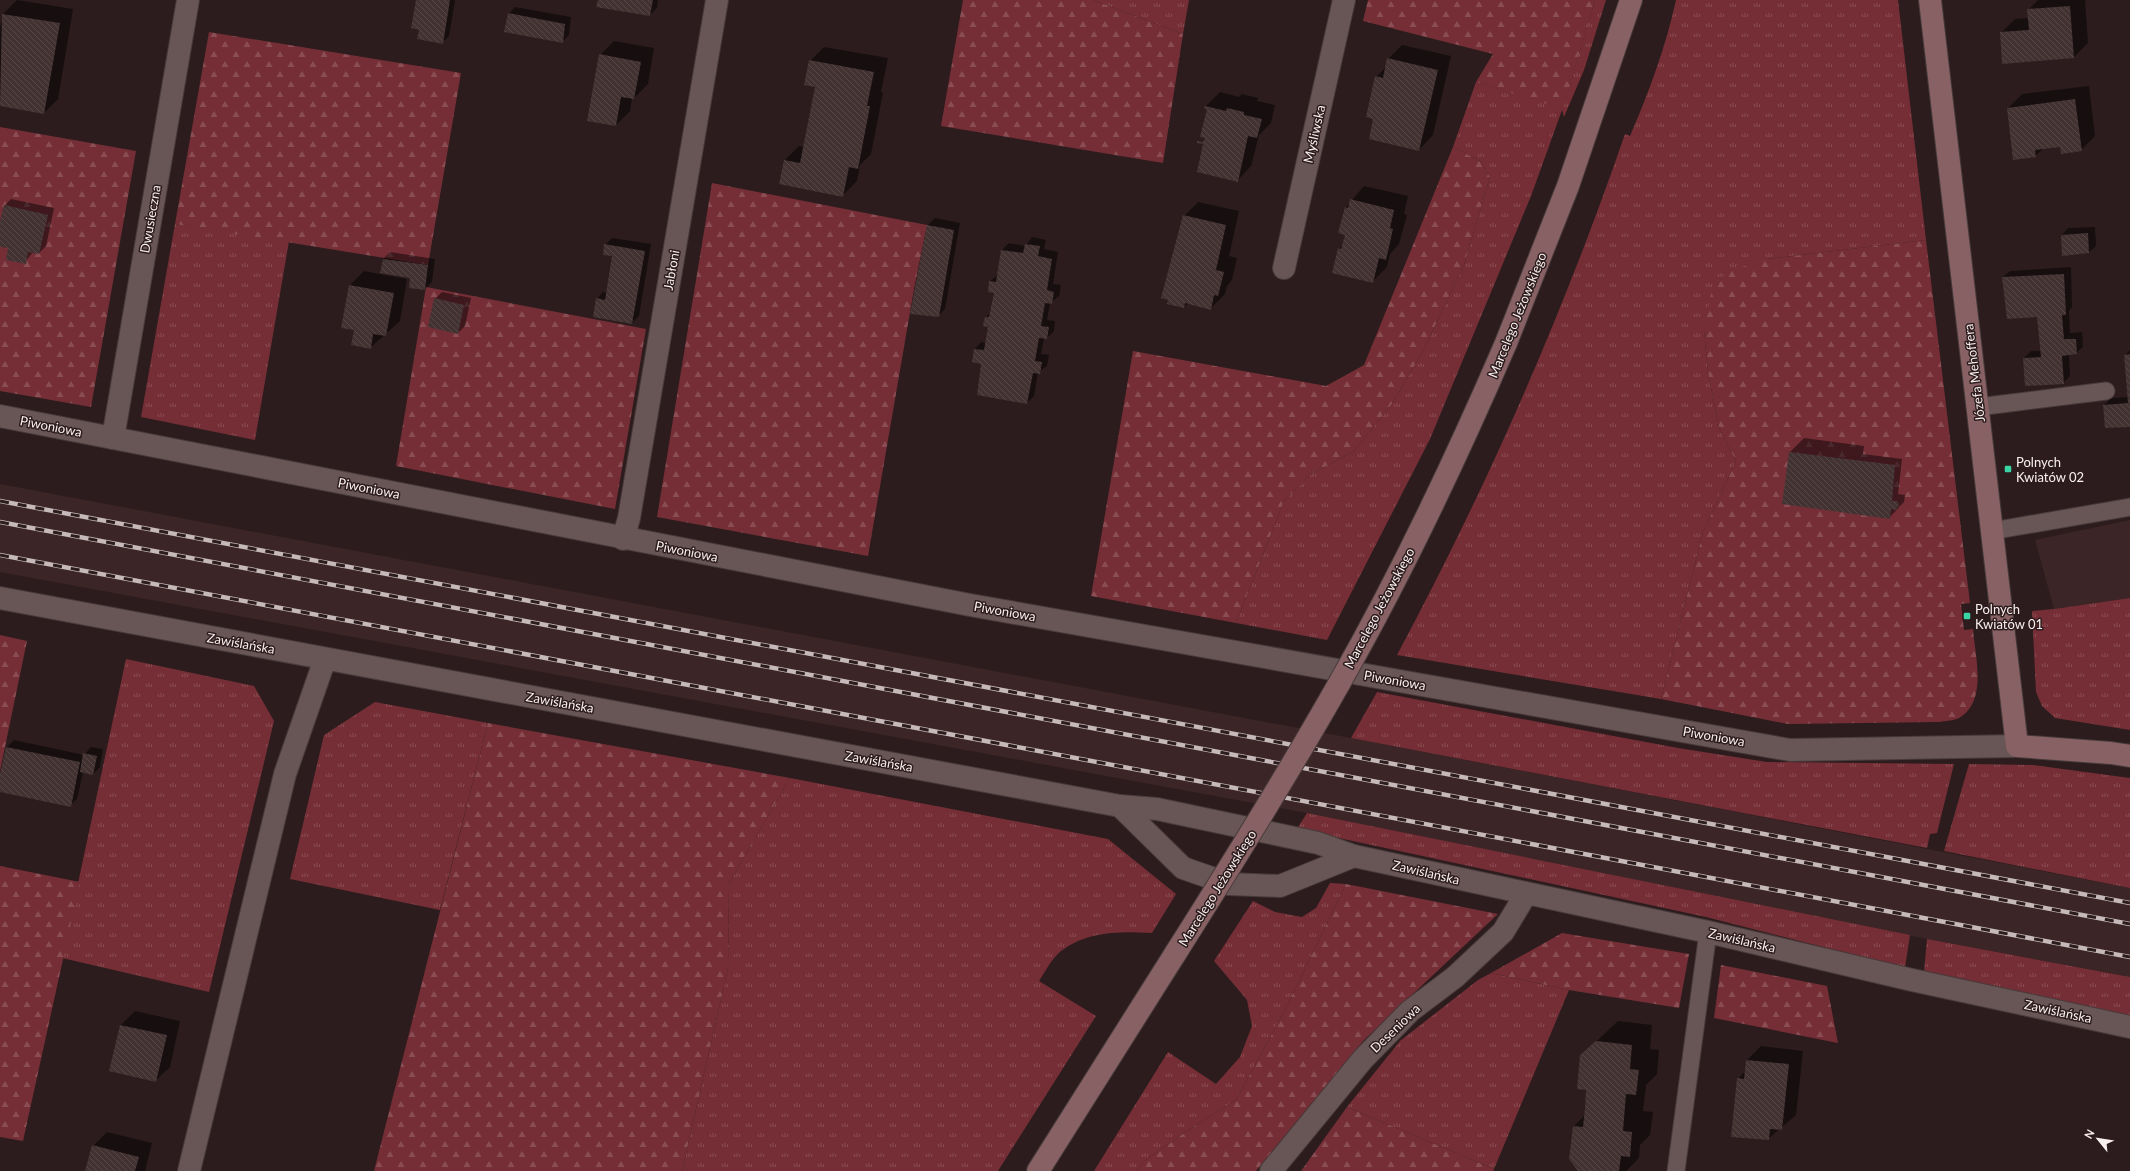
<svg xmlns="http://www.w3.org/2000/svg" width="2130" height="1171" font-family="Lato,sans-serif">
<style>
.built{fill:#3c2526}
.grass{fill:url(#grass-tufts)}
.forest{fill:url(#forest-firs)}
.shadow{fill:#0007}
.building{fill:url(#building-back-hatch)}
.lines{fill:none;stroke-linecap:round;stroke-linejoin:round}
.lane-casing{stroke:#473a3a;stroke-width:19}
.street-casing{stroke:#473a3a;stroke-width:24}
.secondary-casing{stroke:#473a3a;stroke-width:24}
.lane{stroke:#685556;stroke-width:17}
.street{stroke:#685556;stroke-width:22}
.secondary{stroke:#876163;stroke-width:22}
.rail-casing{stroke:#c5b9b9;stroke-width:4.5}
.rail{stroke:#2c1c1d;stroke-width:3;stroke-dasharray:9;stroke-linecap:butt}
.secondary-bridge-casing{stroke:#473a3a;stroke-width:24;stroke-linecap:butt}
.secondary-bridge{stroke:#876163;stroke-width:22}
.poi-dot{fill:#3bd4a4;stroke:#2c1c1d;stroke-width:1.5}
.labels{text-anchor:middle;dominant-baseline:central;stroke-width:3;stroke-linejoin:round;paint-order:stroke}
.street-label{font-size:13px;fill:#faefef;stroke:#2c1c1d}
.poi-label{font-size:13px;fill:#faefef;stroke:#2c1c1d;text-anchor:start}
</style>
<defs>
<pattern id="grass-tufts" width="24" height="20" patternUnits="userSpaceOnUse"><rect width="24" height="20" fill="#752e35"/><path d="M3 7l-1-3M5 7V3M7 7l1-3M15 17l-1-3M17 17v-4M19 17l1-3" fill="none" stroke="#8a4d53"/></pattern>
<pattern id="forest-firs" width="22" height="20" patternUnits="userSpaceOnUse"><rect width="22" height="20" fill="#752e35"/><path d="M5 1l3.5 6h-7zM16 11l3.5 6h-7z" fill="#8a4d53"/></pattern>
<pattern id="building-back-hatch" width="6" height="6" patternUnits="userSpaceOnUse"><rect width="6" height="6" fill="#433232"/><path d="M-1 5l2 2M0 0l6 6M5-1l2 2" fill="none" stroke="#564646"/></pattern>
</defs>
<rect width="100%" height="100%" fill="#2c1c1d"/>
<g class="built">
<polygon points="0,484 1351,738 2130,888 2130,977 1927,939 1307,813 0,572"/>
<polygon points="2130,520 2130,598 2054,609 2035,540"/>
</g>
<g class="grass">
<polygon points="1093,0 1189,0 1183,34"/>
<polygon points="1595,0 1606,0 1584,70 1564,117 1562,110 1531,196 1430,439 1327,640 1236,623 1284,501 1311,474 1353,452 1392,404 1423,351 1464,265 1490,177 1480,161 1453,147 1476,82 1563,108"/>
<path d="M1676 0H1898L1926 240 1767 259 1704 330 1708 372 1719 428 1736 461 1703 532 1661 699 1397 655C1487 487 1563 314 1625 134L1630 136C1649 92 1666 46 1676 0Z"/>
<polygon points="175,224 289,241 255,440 141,417"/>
<polygon points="2130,598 2130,730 2055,718 2042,706 2036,692 2032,611 2054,609"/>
<polygon points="126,659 254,686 274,721 209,992 62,958"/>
<polygon points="1377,692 1678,748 1767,762 1954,764 1937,833 1930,834 1927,848 1351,738"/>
<polygon points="375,702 488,723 440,910 290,879 324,735"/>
<polygon points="1969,764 2033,765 2130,778 2130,888 1944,851"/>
<path d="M790 778 1108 839 1176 894 1152 933C1121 931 1087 931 1061 951 1052 958 1045 972 1039 981L1096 1016 998 1171H682L729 964 728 885Z"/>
<polygon points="1307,813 1910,935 1905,968 1706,917 1297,829"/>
<polygon points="1330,883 1346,884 1286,1008 1236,1100 1190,1129 1143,1162 1137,1171 1094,1171 1168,1052 1216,1084 1240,1057 1252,1026 1247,1000 1214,961 1253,901 1275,912 1302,917 1316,908"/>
<polygon points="1927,939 2130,977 2130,1016 1924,972"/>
<polygon points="1491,973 1569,990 1494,1169 1347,1107 1400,1041 1478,980"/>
</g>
<g class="forest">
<polygon points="963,0 1093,0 1183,34 1163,163 941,126"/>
<polygon points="1368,0 1595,0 1563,109 1476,82 1493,54 1363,21"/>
<polygon points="209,32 461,73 428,265 175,224"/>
<polygon points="0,127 136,151 91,407 0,391"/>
<polygon points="1453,147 1480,161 1490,177 1464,265 1423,351 1392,404 1353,452 1311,474 1284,501 1236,623 1091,596 1133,351 1326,386 1364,365"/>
<polygon points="712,183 927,225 914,289 868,556 657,517"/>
<path d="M1926 240 1970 603 1961 604 1964 630 1973 629C1975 657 1988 701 1959 718 1953 721 1944 721 1938 722L1788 724 1661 699 1703 532 1736 461 1719 428 1708 372 1704 330 1711 294 1726 272 1767 259Z"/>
<polygon points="426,287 646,329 615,509 396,466"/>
<polygon points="0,635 27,641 0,771"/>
<polygon points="488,723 790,778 728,885 729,964 682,1171 374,1171"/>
<polygon points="0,866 80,882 23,1141 0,1137"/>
<polygon points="1346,884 1498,914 1364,1040 1256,1171 1137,1171 1143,1162 1190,1129 1236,1100 1286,1008"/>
<polygon points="1562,933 1689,954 1679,1008 1569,990 1491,973"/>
<polygon points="1721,965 1827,986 1838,1043 1714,1018"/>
<polygon points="1347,1107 1494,1169 1493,1171 1301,1171"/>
</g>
<g class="shadow">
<polygon points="17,0 73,9 58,99 44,113 0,105 0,28 3,14"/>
<polygon points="417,0 455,0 449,36 442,43 420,29"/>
<polygon points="599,0 658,0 657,8 650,15"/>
<polygon points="2038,0 2085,0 2088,43 2074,57 2001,33 2015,19 2029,18 2028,10"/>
<polygon points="515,7 571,17 569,35 562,42 508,14"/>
<polygon points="614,41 654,48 648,84 634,98 632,98 630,111 616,125 600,55"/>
<polygon points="1402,45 1451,56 1433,135 1419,150 1374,118 1376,77 1386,67 1388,59"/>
<polygon points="824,47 888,58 881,92 883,93 871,154 860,165 857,181 843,195 785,160 799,146 804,147 816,86 810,61"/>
<polygon points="2089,86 2095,136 2081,150 2061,146 2043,149 2035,156 2008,108 2022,94"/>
<polygon points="1220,92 1239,97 1242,94 1258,98 1257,101 1275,105 1271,123 1259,135 1251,166 1237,181 1206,137 1208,108 1206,106"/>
<polygon points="1364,186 1408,196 1404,214 1407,215 1399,244 1390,254 1387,267 1373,281 1339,249 1343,244 1346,234 1340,232 1346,207"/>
<polygon points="11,199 54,208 46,246 39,253 33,252 25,262 10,248 0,246 0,226 4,206"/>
<polygon points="1198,202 1239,211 1229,256 1237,258 1232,280 1227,286 1225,294 1211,308 1188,303 1184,307 1184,216"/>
<polygon points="935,218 960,223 945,309 938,316 928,225"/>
<polygon points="2095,227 2096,246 2089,252 2062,235 2068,228"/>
<polygon points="1032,237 1046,240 1044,249 1058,252 1053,284 1061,285 1059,296 1050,303 1047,320 1055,321 1054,331 1047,338 1044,338 1041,354 1049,355 1047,366 1038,372 1034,396 1027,403 975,349 981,342 986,343 989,326 986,317 991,312 995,292 990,281 998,275 1002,250 1009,243 1025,246"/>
<polygon points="612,238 651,244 639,316 632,323 597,299 603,292 607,293 613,255 605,245"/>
<polygon points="390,252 435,259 432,282 425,289 412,277 383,259"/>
<polygon points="2071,267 2072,307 2069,311 2070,333 2082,332 2083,347 2076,353 2069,354 2070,376 2063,383 2024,358 2031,351 2041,351 2038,316 2003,277 2010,271"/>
<polygon points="364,271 407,279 400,321 370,348 355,330 350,285"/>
<polygon points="442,292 471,298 465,326 458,333 435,299"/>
<polygon points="2130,350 2130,426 2104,405 2111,398 2129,397 2125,355"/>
<polygon points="1804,438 1864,446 1863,454 1902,459 1898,494 1905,495 1904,502 1889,518 1790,452"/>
<polygon points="14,740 84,755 91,747 103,749 100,767 93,774 83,772 77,799 70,805 0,791 0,779 7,747"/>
<polygon points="135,1011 180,1021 170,1067 155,1081 110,1070 121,1025"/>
<polygon points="1618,1021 1652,1025 1650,1049 1659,1050 1657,1074 1646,1085 1643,1111 1653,1112 1650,1135 1640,1145 1639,1158 1626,1171 1580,1171 1570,1159 1574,1126 1585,1115 1587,1089 1581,1056"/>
<polygon points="1761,1046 1803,1051 1796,1115 1768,1139 1738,1079 1746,1070 1747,1060"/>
<polygon points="107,1132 152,1143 145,1171 87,1171 93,1146"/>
</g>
<g class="building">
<polygon points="416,0 450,0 443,44 417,39 419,30 411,28"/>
<polygon points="598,0 653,0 650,16 596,7"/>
<polygon points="2070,6 2074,58 2002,64 2000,32 2029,30 2027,9"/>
<polygon points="508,13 565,24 563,43 504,32"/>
<polygon points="2,14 60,23 44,114 0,106"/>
<polygon points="599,54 641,62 634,99 621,97 616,126 587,121"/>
<polygon points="1387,58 1438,70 1419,151 1369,139 1373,119 1366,117 1375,76 1383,78"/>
<polygon points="809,60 874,72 867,106 870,106 858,169 849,167 843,197 779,184 784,160 800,163 801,158 815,87 804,85"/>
<polygon points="2075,99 2082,151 2061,154 2060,147 2035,150 2036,157 2013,160 2007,108"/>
<polygon points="1205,106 1226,111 1227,108 1244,112 1244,115 1262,119 1257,138 1248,136 1238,182 1197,172 1203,144 1197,143 1197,141 1203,142 1205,138 1200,137 1207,109 1204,108"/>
<polygon points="1350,199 1394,210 1390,228 1393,229 1386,260 1379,258 1373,283 1332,273 1338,248 1341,249 1345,235 1338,233 1345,207 1348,208"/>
<polygon points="4,205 48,215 39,254 28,252 26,264 6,260 8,248 0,247 0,221"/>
<polygon points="1183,215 1226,225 1216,270 1224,272 1218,296 1214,295 1211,310 1185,303 1184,308 1167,304 1168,300 1161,298"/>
<polygon points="927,225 954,230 939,317 910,314"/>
<polygon points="2088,233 2089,253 2062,256 2061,235"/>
<polygon points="604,244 645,251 632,324 593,317 596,298 605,300 612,256 603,255"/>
<polygon points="1025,244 1040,246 1038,256 1052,259 1047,290 1054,292 1052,304 1045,303 1041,326 1049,327 1047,339 1039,338 1035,361 1042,362 1040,374 1033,373 1027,404 977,395 981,364 972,362 974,349 984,350 988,327 983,326 985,317 989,317 994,293 988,292 989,281 996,282 1001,250 1023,253"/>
<polygon points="383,259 428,265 425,290 409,288 410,278 380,273"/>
<polygon points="2064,274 2066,315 2062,315 2064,339 2076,339 2077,354 2062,356 2064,384 2025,386 2023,358 2041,357 2037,317 2007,319 2002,277"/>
<polygon points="349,285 394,293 386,336 373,334 371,349 351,345 354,330 341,328"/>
<polygon points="434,298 464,305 458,334 428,327"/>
<polygon points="2130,354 2130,427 2105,428 2103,405 2128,403 2124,355"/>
<polygon points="1789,452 1895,465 1892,501 1898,501 1897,510 1891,509 1890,519 1782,504"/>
<polygon points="6,747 80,762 71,807 0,792 0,774"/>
<polygon points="83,753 97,756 93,775 80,772"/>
<polygon points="120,1025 167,1035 156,1082 109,1071"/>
<polygon points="1596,1041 1632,1045 1630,1069 1639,1070 1636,1095 1626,1094 1623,1131 1632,1132 1630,1157 1621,1156 1619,1171 1578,1171 1569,1159 1573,1126 1583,1127 1585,1108 1586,1090 1577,1089 1580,1055"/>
<polygon points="1746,1060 1789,1064 1782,1130 1770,1129 1769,1140 1731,1137 1737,1078 1744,1079"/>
<polygon points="92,1145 139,1157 135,1171 85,1171"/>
</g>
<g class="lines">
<g class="lane-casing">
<g id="lane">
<polyline points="1978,407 2106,391"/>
<polyline points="1992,531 2130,507"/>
<polyline points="1676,1171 1708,932"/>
</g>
</g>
<g class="street-casing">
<g id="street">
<polyline points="1284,268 1344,0"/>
<polyline points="0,416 970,605 1790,750 2017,746"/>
<polyline points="113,438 188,0"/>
<polyline points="623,539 629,518 717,0"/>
<polyline points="0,598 1120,806 1157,809 1318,843 1354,856 1708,932 1912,980 2130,1027"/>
<polyline points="1120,806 1183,868 1229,884 1280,886 1354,856"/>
<polyline points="189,1171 285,774 325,659"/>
<polyline points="1271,1171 1363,1059 1410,1011 1455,977 1503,932 1526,894"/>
</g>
</g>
<g class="secondary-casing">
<g id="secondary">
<polyline points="1930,0 2017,746 2111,753 2130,756"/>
<polyline points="1506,343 1568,186 1631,0"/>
<polyline points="1038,1171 1175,954"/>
</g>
</g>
<use href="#lane" class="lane"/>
<use href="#street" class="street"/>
<use href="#secondary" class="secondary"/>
<g class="rail-casing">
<g id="rail">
<polyline points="0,501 2130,903"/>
<polyline points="0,522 2130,924"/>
<polyline points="0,555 2130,957"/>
</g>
</g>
<use href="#rail" class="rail"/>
<g class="secondary-bridge-casing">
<path id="secondary-bridge" d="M1175 954C1232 864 1288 774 1340 682 1402 573 1456 459 1506 343"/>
</g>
<use href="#secondary-bridge" class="secondary-bridge"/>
</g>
<g class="poi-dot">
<rect x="2004" y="465" width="8" height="8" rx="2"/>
<rect x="1963" y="612" width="8" height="8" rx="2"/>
</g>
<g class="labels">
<g class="street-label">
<text transform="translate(1314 134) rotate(-77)">Myśliwska</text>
<text transform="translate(150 219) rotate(-80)">Dwusieczna</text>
<text transform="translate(671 270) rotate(-80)">Jabłoni</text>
<text transform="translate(1517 315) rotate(-68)">Marcelego Jeżowskiego</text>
<text transform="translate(1974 373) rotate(-97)">Józefa Mehoffera</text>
<text transform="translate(51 426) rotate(11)">Piwoniowa</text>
<text transform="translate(369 488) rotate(11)">Piwoniowa</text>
<text transform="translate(687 551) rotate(11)">Piwoniowa</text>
<text transform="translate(1379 608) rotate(-62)">Marcelego Jeżowskiego</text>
<text transform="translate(1005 611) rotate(10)">Piwoniowa</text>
<text transform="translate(241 643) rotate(10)">Zawiślańska</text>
<text transform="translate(1395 680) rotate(10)">Piwoniowa</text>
<text transform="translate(560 702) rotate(10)">Zawiślańska</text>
<text transform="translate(1714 736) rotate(10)">Piwoniowa</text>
<text transform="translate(879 761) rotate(10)">Zawiślańska</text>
<text transform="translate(1426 872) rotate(13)">Zawiślańska</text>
<text transform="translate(1217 888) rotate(-58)">Marcelego Jeżowskiego</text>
<text transform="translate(1742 940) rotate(13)">Zawiślańska</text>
<text transform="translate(2058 1011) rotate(12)">Zawiślańska</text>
<text transform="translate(1395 1028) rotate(-44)">Deseniowa</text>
</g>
<g class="poi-label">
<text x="2016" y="462">Polnych<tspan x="2016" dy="15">Kwiatów 02</tspan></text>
<text x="1975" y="609">Polnych<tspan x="1975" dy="15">Kwiatów 01</tspan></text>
</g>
</g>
<g transform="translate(2098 1139) rotate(300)" stroke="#2c1c1d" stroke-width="3" paint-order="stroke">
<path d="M0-3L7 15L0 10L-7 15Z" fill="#faefef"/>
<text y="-6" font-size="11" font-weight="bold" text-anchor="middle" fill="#faefef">N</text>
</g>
</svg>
